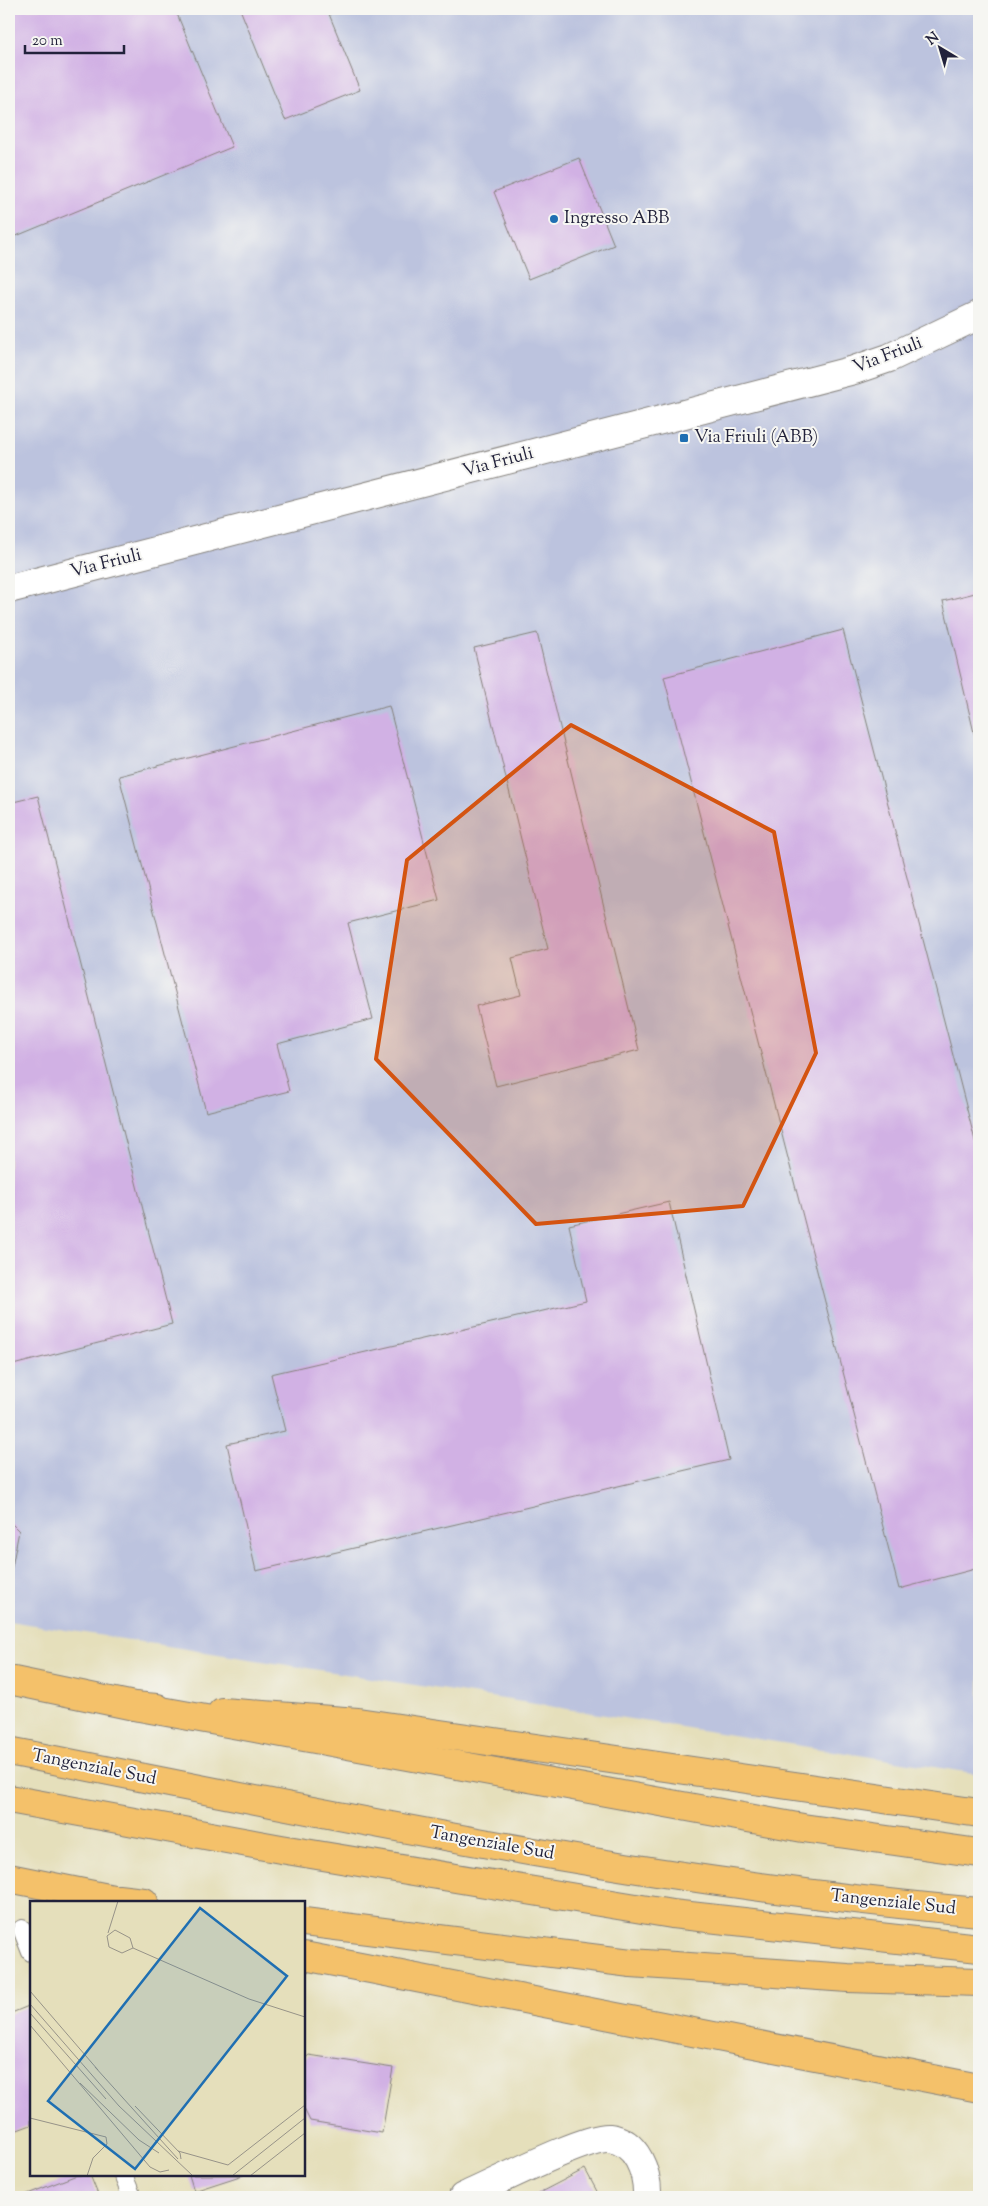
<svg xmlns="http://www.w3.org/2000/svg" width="988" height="2206" font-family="'Sorts Mill Goudy',serif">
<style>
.industrial{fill:#bcc3de}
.building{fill:#d1b1e4}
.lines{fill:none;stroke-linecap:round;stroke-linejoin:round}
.service-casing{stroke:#84807b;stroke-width:20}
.minor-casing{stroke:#84807b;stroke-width:30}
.primary-casing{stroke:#84807b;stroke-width:30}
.trunk-casing{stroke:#84807b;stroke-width:30}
.service{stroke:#fff;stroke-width:18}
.minor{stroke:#fff;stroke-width:28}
.primary{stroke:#f4c16b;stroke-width:28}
.trunk{stroke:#f4c16b;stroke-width:28}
.marked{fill:#d45411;fill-opacity:0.2;stroke:#d45411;stroke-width:4;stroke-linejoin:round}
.poi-dot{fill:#1f6fb2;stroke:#f6f6f2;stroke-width:2}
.labels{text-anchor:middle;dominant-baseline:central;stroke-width:4;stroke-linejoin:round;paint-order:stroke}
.poi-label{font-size:18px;fill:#22223b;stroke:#f6f6f2;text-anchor:start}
.street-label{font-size:18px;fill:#22223b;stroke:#f6f6f2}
.inset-road{fill:none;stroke:#979388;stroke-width:1}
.view{fill:#1f6fb2;fill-opacity:0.15;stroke:#1f6fb2;stroke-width:2.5}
.inset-edge{fill:none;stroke:#22223b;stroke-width:2.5}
</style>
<rect width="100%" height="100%" fill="#f6f6f2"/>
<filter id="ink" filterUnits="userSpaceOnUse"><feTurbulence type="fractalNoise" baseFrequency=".02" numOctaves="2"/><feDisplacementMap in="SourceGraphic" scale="10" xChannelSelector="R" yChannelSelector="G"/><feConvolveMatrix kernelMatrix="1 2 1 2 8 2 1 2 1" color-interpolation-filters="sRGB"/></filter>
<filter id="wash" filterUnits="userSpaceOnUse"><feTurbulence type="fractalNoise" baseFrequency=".0096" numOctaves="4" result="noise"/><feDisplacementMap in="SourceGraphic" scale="20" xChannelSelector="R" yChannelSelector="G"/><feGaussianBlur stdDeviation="1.12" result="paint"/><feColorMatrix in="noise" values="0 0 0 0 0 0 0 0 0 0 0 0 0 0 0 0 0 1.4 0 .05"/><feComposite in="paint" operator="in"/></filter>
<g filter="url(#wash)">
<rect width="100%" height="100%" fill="#e5dfbb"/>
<polygon class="industrial" points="9,9 979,9 979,1774 9,1621"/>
<g id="blocks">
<g class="building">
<polygon points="9,9 175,9 232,147 9,239"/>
<polygon points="240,9 327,9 360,90 285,120"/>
<polygon points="579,158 614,245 529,279 494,192"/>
<polygon points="979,592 979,754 943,601"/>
<polygon points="843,630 979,1156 979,1568 899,1589 664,677"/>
<polygon points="537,633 639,1050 496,1086 476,1006 521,995 512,958 548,949 474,648"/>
<polygon points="389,706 439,900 348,923 373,1019 277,1044 289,1091 206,1112 119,776"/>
<polygon points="38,796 172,1324 9,1366 9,803"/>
<polygon points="669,1202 729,1460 256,1571 227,1444 285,1431 271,1374 586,1301 569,1225"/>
<polygon points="9,1521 19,1531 12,1567 9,1566"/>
<polygon points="31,2005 31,2125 12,2132 9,2122 9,2014"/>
<polygon points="309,2055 393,2068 382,2133 310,2121 304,2109 304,2059"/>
<polygon points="585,2169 600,2197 536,2197 535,2195"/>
<polygon points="77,2175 90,2175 99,2197 26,2197 25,2195"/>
<polygon points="189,2175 243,2175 194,2191"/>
</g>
</g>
</g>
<g filter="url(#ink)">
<use href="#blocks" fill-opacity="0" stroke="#84807b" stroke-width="1"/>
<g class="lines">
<g class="service-casing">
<g id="service">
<polyline points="22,1929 31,1952"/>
<polyline points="123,2175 132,2197"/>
</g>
</g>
<g class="minor-casing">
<g id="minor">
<polyline points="9,589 854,370 889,358 979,315"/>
<path d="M463 2197C491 2185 585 2136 609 2138 637 2141 648 2173 647 2197"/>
</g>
</g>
<g class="primary-casing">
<g id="primary">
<polyline points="9,1680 134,1706 157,1708"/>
<polyline points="222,1712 358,1722 979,1813"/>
<polyline points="9,1878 128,1902"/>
<polyline points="304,1956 979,2088"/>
</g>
</g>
<g class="trunk-casing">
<g id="trunk">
<polyline points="134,1706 803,1828 979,1853"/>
<path d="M9 1751C330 1815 653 1883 979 1912"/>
<polyline points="9,1799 281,1849 672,1914 979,1948"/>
<polyline points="118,1899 144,1902"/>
<polyline points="304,1922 631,1963 848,1978 979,1982"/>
</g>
</g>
<use href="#service" class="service"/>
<use href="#minor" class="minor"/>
<use href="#primary" class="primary"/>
<use href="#trunk" class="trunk"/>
</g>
</g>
<path class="marked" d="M571 725 774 832 816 1053 743 1206 536 1224 376 1059 407 860Z"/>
<g class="poi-dot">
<circle cx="554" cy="219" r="5"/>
<rect x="679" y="433" width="10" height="10" rx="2.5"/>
</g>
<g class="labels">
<g class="poi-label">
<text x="564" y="219">Ingresso ABB</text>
<text x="694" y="438">Via Friuli (ABB)</text>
</g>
<g class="street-label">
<text transform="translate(888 356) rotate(-21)">Via Friuli</text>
<text transform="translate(498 463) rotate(-15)">Via Friuli</text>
<text transform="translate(106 564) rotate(-14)">Via Friuli</text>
<text transform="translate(94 1768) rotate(11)">Tangenziale Sud</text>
<text transform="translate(492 1844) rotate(10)">Tangenziale Sud</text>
<text transform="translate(893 1903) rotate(6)">Tangenziale Sud</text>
</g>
</g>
<g transform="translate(30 1901)">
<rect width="275" height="275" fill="#e5dfbb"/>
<path class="inset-road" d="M85 29 100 37 103 47 92 52 79 46 77 35ZM78 32 88 0M103 47 219 98 275 116M0 90 68 169M0 103 89 205 163 275M0 112 76 198M0 124 120 266 130 271 139 269M65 166 148 258M50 182 109 239 129 252M105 205 150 252 151 258M0 217 76 236 77 243 63 257 57 275M148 250 198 264 275 204M202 275 275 217M220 275 275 232"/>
<path class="view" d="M170 7 257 75 105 268 18 200Z"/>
<rect width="275" height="275" class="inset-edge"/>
</g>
<rect width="988" height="2206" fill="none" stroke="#f6f6f2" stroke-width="30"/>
<g transform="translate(940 48) rotate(322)" stroke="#f6f6f2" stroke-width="4" paint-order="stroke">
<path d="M0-4L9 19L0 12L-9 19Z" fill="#22223b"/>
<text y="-8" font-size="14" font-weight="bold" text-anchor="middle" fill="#22223b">N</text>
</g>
<path d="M25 45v8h99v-8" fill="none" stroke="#22223b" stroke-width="2.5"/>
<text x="32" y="45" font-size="15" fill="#22223b" stroke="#f6f6f2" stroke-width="4" paint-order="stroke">20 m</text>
</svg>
